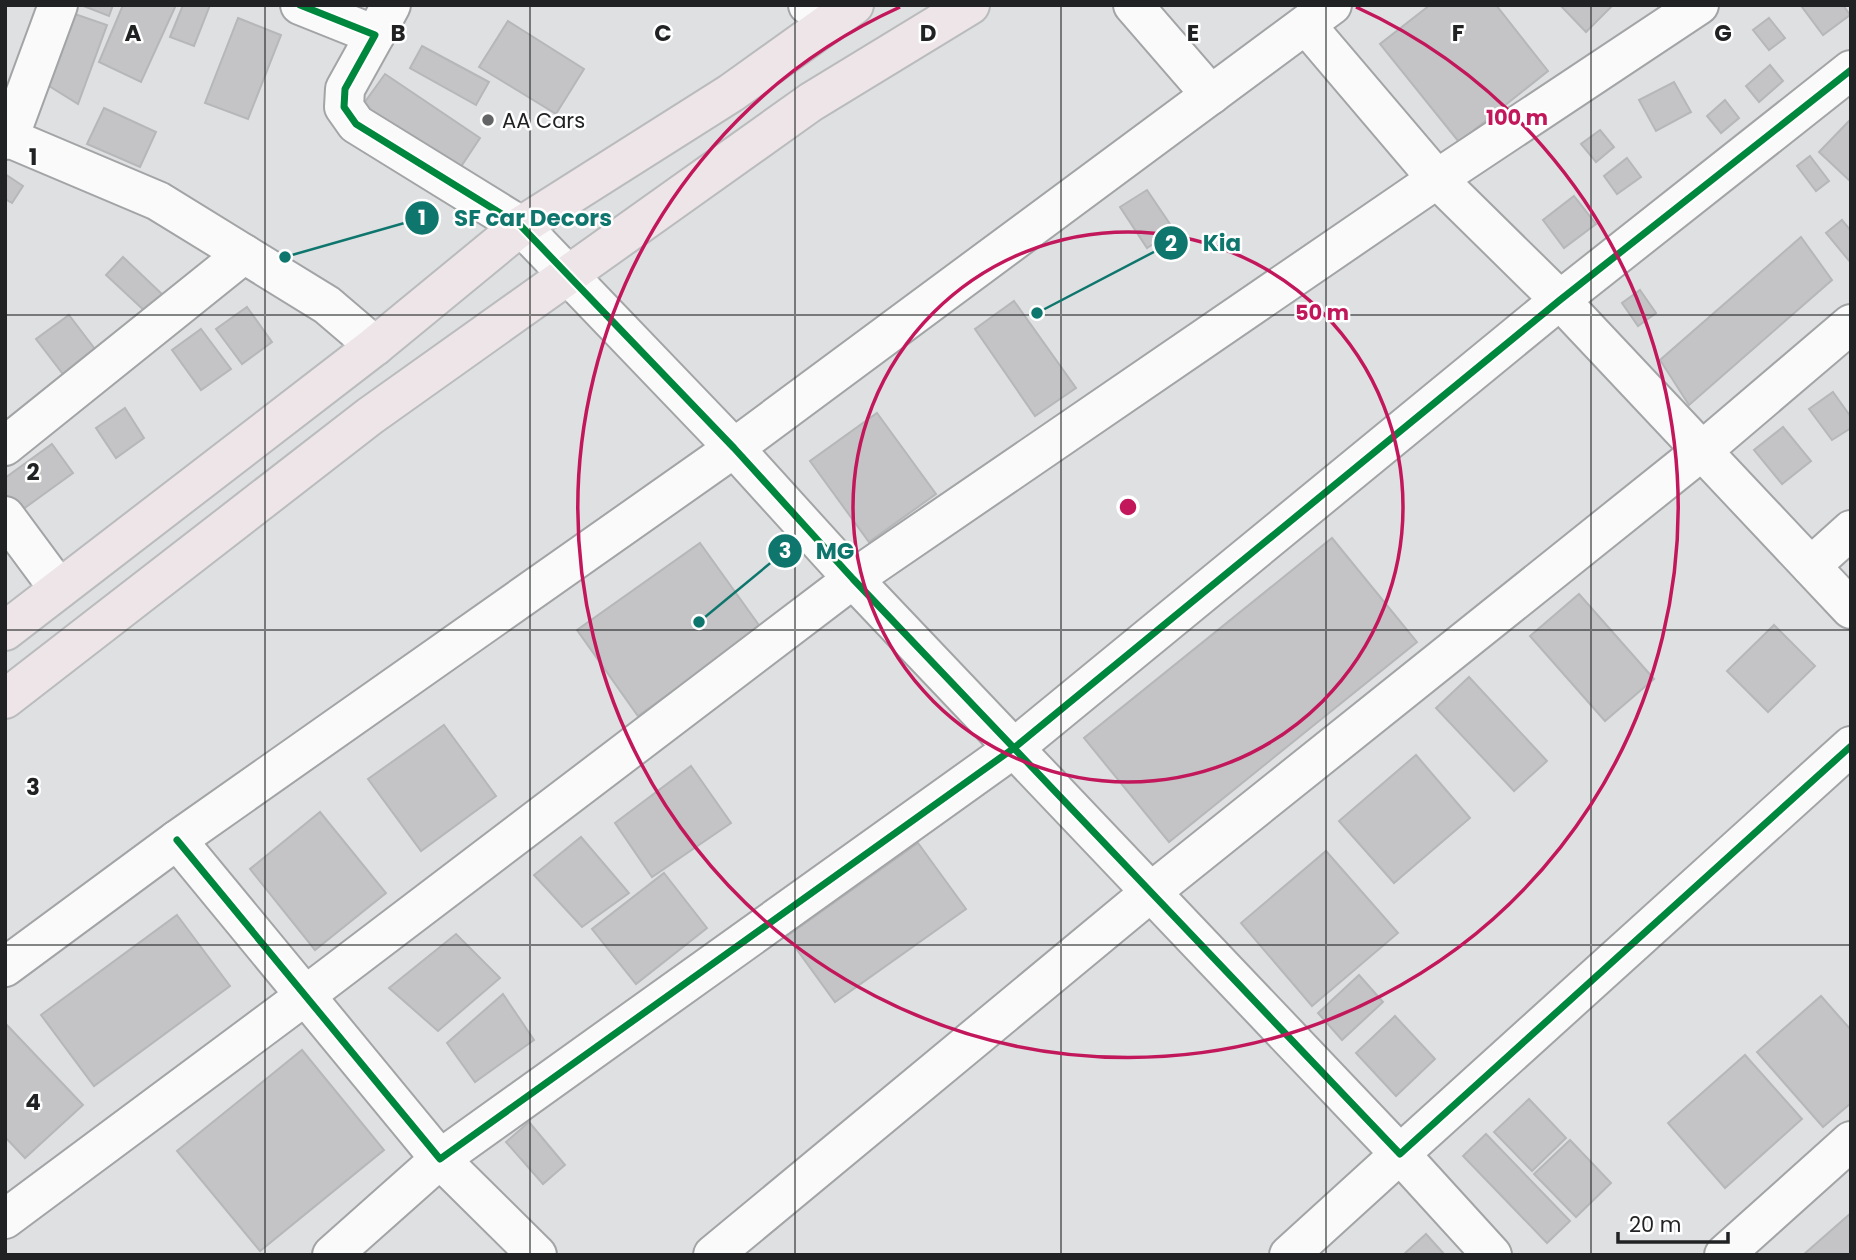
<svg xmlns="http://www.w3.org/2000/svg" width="1856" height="1260" font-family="Poppins,sans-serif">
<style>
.building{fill:#c4c4c6;stroke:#b6b7b9;stroke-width:2}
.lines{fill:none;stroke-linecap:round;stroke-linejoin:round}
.minor-casing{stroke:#a2a4a5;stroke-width:42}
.major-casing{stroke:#babbbc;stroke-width:42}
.minor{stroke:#fafafb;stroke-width:38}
.major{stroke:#ede5e7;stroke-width:38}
.cycleway-casing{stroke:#fff;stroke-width:11}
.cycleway{stroke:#00873e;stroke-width:7}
.grid{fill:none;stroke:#212223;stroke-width:2;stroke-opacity:0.55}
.ring{fill:none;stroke:#c2185b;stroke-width:3.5}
.poi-dot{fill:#636466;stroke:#fff;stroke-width:2.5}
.labels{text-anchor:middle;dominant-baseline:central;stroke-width:5;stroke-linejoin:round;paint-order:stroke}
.poi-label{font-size:21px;fill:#212223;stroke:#fff;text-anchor:start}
.grid-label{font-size:23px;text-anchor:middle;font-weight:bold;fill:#212223;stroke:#fff;stroke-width:5;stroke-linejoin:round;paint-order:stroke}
.centre{fill:#c2185b;stroke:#fff;stroke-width:3.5}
.ring-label{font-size:21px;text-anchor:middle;font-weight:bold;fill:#c2185b;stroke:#fff;stroke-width:5;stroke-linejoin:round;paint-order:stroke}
.leader{fill:none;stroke:#0f766e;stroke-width:2.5}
.callout-dot{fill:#0f766e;stroke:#fff;stroke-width:2.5}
.mark-label{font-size:21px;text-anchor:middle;font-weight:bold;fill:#fff}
.callout-label{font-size:23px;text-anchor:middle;font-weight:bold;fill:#0f766e;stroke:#fff;stroke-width:5;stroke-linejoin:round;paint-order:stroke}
</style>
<rect width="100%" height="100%" fill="#dee0e2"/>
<g class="building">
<polygon points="81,5 113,5 109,16"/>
<polygon points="123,5 176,5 141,82 99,62"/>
<polygon points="183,5 210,5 194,46 170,37"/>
<polygon points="1430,5 1496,5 1548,71 1459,142 1380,44"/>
<polygon points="1560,5 1613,5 1586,32"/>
<polygon points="1805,5 1843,5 1850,15 1823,35 1802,7"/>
<polygon points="66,11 107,25 78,104 38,79"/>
<polygon points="238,18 281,35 248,119 205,103"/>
<polygon points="1769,18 1785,38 1769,50 1753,30"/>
<polygon points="508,21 584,69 556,114 479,67"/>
<polygon points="422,46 489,82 476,105 410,68"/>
<polygon points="1770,65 1783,81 1759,102 1746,86"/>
<polygon points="385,74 480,138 458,171 362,106"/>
<polygon points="1674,82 1691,112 1656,131 1639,100"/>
<polygon points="1725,100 1739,118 1721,133 1707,116"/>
<polygon points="104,108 156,132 140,167 87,144"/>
<polygon points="1850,120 1851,121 1851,182 1819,152"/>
<polygon points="1600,130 1614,147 1596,162 1581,144"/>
<polygon points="1810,156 1829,181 1816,191 1797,166"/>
<polygon points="1627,158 1641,177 1617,194 1604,176"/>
<polygon points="5,174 23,186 12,203 5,199"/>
<polygon points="1147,190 1174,230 1147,248 1120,207"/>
<polygon points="1574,196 1596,224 1564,248 1543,220"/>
<polygon points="1842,220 1851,231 1851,263 1826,233"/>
<polygon points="1801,237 1832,280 1689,405 1660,360"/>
<polygon points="123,257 164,296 147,313 106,275"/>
<polygon points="1640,290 1656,313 1638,326 1622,303"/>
<polygon points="1014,301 1076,388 1035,416 975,329"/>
<polygon points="247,307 272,342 242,364 216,329"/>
<polygon points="69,315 98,353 66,378 36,339"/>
<polygon points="201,329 231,369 201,390 172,350"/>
<polygon points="1833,392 1851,417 1851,428 1832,440 1809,409"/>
<polygon points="125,408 144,438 116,458 96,428"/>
<polygon points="877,413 936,494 869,542 810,461"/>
<polygon points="1783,427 1811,461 1782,484 1754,450"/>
<polygon points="52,444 73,473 15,515 5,501 5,478"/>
<polygon points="1332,538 1417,642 1169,842 1084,738"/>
<polygon points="700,543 761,628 638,716 577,630"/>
<polygon points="1579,594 1654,679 1605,721 1530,636"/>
<polygon points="1774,625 1815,666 1768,712 1727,671"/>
<polygon points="1469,677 1547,761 1514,791 1436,708"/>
<polygon points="444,725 496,796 421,851 368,779"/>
<polygon points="1416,755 1470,818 1394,883 1339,821"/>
<polygon points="691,766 731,823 652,877 615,823"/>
<polygon points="320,812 386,893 315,950 250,869"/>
<polygon points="581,837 629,893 582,927 534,875"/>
<polygon points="918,843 966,909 835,1002 787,936"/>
<polygon points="1326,851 1398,933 1312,1006 1241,923"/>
<polygon points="664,873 707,928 636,984 592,929"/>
<polygon points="177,915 230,986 94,1086 41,1015"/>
<polygon points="456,934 500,978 438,1031 389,988"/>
<polygon points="1359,975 1383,1002 1342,1040 1318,1013"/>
<polygon points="503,994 534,1040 475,1082 447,1043"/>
<polygon points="1821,996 1851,1030 1851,1103 1823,1127 1757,1052"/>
<polygon points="1395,1016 1435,1059 1396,1096 1356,1053"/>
<polygon points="5,1023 83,1105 25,1158 5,1137"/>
<polygon points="302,1050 384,1150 260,1251 177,1151"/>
<polygon points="1745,1055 1802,1119 1725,1188 1668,1123"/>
<polygon points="1529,1099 1566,1138 1532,1171 1494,1132"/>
<polygon points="529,1122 565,1165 543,1184 506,1142"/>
<polygon points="1486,1134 1570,1221 1547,1243 1463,1156"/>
<polygon points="1570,1140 1611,1183 1576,1217 1534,1174"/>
<polygon points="1851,1213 1851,1255 1803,1255"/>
<polygon points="1426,1234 1445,1255 1403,1255"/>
</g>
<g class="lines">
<g class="minor-casing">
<g id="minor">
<polyline points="300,5 375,35 345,89 344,107 356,124 521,226 734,448 853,579 1400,1154 1851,746"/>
<polyline points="808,5 833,19"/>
<polyline points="1133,5 1211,95"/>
<polyline points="1306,25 1437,179 1560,300 1851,609"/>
<polyline points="375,35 391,5"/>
<polyline points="5,136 9,138 58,5"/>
<polyline points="5,140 9,138 158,201 327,305 375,346"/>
<polyline points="5,446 244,254"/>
<polyline points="5,516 59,589"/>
<polyline points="1811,566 1851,530"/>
<polyline points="177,840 440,1159 1014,748 1560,300 1851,70"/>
<polyline points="5,967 177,840 734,448 1332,5"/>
<polyline points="5,1219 306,995 853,579 1437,179 1699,5"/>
<polyline points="332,1255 440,1159 537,1255"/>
<polyline points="713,1255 1151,892 1703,450 1851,324"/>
<polyline points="1289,1255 1400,1154 1492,1255"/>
<polyline points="1724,1255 1851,1141"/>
</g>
</g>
<g class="major-casing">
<g id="major">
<polyline points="5,631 375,346 521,226 731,93 854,5"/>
<polyline points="5,699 370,416 811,102 970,5"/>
</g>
</g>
<use href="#minor" class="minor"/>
<use href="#major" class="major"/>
<g class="cycleway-casing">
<g id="cycleway">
<polyline points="300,5 375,35 345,89 344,107 356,124 521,226 734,448 853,579 1400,1154 1851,746"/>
<polyline points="177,840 440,1159 1014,748 1560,300 1851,70"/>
</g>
</g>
<use href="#cycleway" class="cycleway"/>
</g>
<path class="grid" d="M265 5V1255M530 5V1255M795 5V1255M1061 5V1255M1326 5V1255M1591 5V1255M5 315H1851M5 630H1851M5 945H1851"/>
<g class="ring">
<circle cx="1128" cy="507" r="275"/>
<path d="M1356 7A550 550 0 1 1 900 7"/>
</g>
<circle class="poi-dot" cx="488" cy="120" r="7"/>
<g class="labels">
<g class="poi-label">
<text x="502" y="120">AA Cars</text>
</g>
</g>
<g class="grid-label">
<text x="133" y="41">A</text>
<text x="398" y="41">B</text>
<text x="663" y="41">C</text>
<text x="928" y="41">D</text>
<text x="1193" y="41">E</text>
<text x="1458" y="41">F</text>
<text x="1723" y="41">G</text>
<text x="33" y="165">1</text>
<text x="33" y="480">2</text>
<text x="33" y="795">3</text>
<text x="33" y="1110">4</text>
</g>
<circle cx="1128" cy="507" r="10" class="centre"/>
<g class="ring-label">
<text x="1517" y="125">100 m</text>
<text x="1322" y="320">50 m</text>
</g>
<path class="leader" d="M285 257L422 218M1037 313L1171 243M699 622L785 551"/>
<g class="callout-dot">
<circle cx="285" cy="257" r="7"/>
<circle cx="1037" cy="313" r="7"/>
<circle cx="699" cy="622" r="7"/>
<circle cx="422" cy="218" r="18"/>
<circle cx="1171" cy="243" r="18"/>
<circle cx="785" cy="551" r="18"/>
</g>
<g class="mark-label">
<text x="422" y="225">1</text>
<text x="1171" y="251">2</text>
<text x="785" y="558">3</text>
</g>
<g class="callout-label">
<text x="533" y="226">SF car Decors</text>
<text x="1222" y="251">Kia</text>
<text x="835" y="559">MG</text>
</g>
<rect width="1856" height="1260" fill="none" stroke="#212223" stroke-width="14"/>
<path d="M1618 1232v10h110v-10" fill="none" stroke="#212223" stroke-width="3.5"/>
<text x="1629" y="1232" font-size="21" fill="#212223" stroke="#ffffff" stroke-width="5" paint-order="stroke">20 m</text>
</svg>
